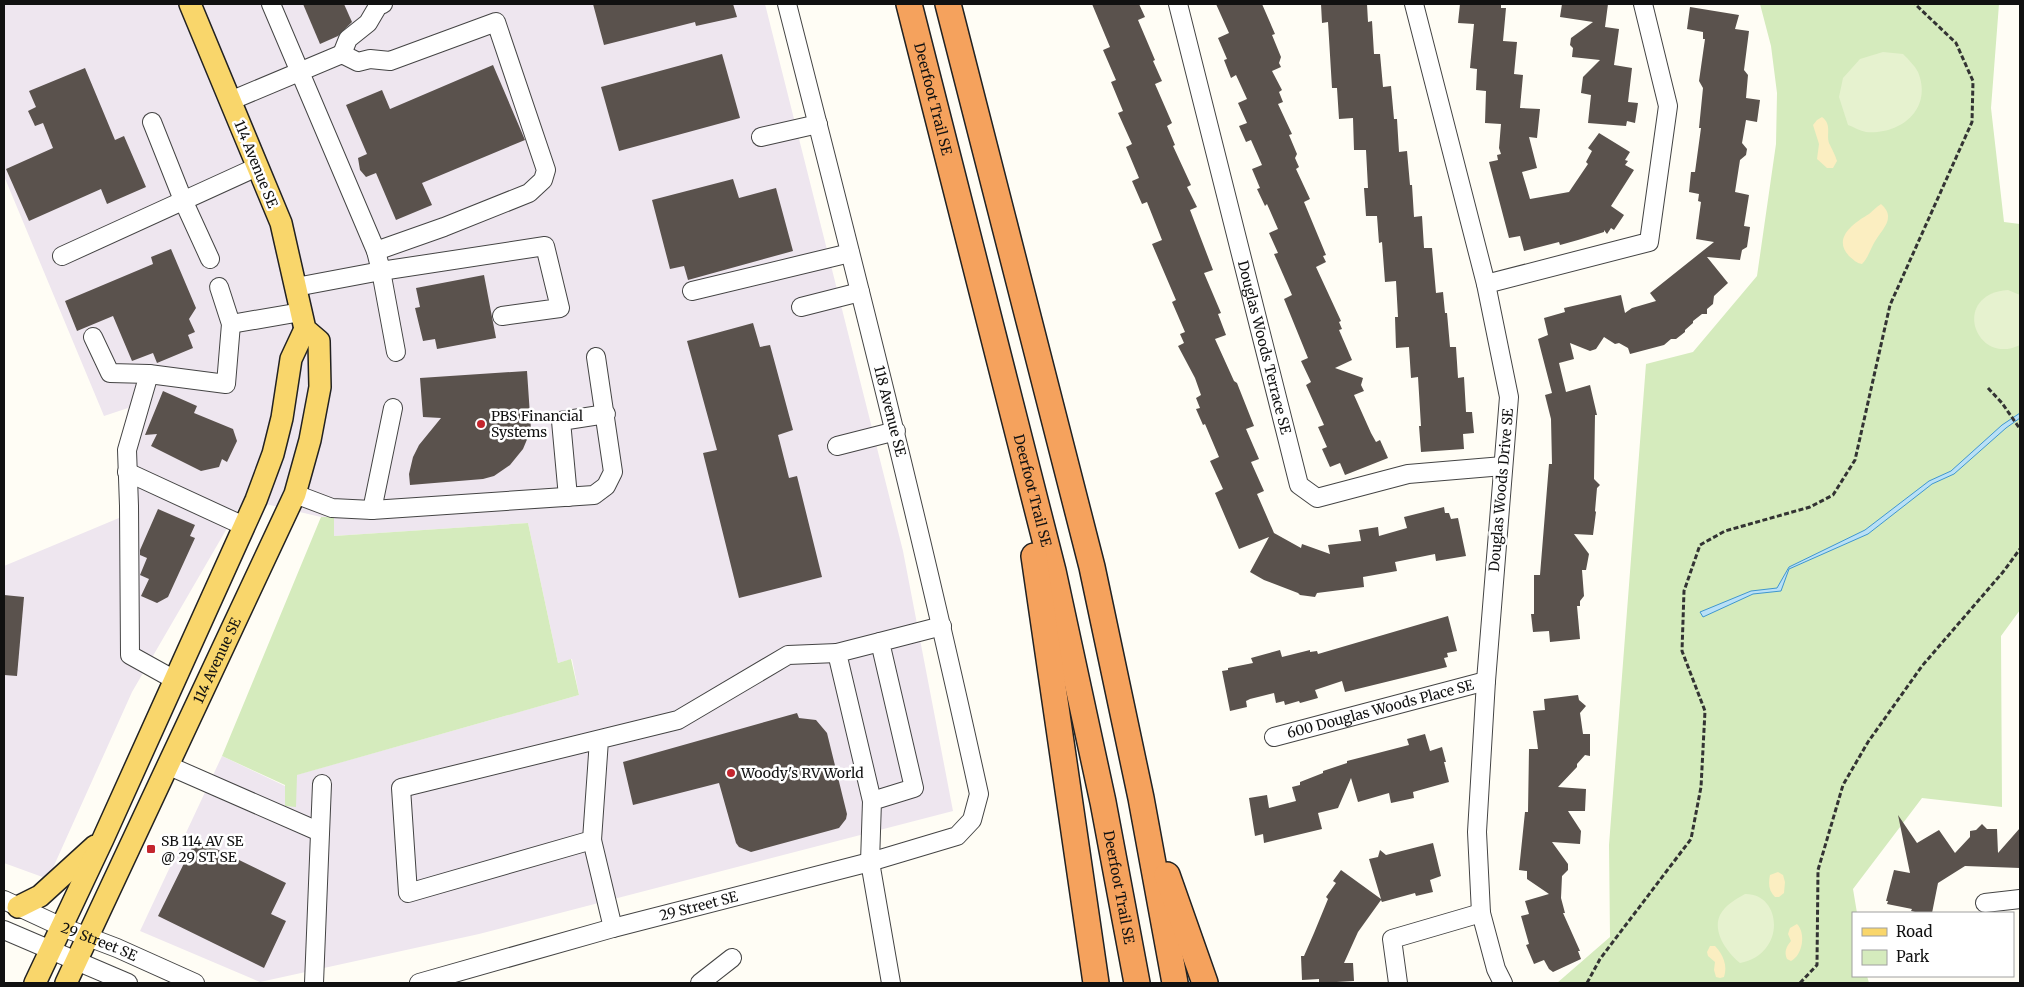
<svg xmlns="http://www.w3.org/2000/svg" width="2024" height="987" font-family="Merriweather,serif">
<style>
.industrial{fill:#eee6ef}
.green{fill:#d5ebbd}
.sand{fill:#fbeec1}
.pitch{fill:#e6f2cf}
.water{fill:#b9e0f7;stroke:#3f96cf}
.building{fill:#5a524d}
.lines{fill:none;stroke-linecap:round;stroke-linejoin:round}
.minor-casing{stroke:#444;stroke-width:20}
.major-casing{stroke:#222;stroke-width:24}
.highway-casing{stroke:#222;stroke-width:28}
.path{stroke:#333;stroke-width:3;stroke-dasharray:5 2.5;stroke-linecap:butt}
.minor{stroke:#fff;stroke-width:18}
.major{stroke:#f9d66b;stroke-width:21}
.highway{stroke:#f5a25d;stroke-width:25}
.poi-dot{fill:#c4262e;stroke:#fff;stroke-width:2}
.labels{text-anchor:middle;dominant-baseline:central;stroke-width:5;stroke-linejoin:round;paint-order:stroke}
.street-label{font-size:14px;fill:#111;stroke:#fff}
.poi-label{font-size:14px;fill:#111;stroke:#fff;text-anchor:start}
</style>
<rect width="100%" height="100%" fill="#fffdf5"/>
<polygon class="industrial" points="4,4 765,4 903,551 953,811 479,934 260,982 140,931 222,756 285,786 296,807 296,775 579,695 572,659 558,663 528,523 334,536 334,517 321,517 244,499 132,692 48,879 4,863 4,566 119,518 119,458 128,408 104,416 4,176"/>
<g class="green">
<polygon points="1760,4 1999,4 1991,108 2004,222 2020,224 2020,610 2001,636 2002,807 1922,798 1853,889 1857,913 1853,913 1853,976 1867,976 1869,983 1557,983 1610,937 1609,845 1646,364 1693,352 1757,276 1776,144 1777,93 1771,46"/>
<polygon points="321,517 334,517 334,536 528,523 558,663 571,659 579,695 297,775 296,807 285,806 285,785 222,756"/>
</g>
<g class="sand">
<path d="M1822 117C1833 125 1825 136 1830 145 1833 151 1835 155 1837 161L1833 168H1827L1817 159 1819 144 1813 125 1817 120Z"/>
<path d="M1881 204C1897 218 1882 229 1874 243 1870 250 1868 258 1862 264 1856 263 1854 260 1849 256 1832 238 1854 223 1869 214 1873 211 1876 207 1881 204Z"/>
<path d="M1778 872 1783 875 1785 882 1784 893 1779 897H1775C1769 891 1768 884 1770 875Z"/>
<path d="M1797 924C1806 933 1803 955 1791 961L1787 959C1784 952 1786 947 1791 941L1788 934 1790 928Z"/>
<path d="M1710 946H1715C1723 954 1728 966 1724 977L1720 978 1716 977 1714 970 1715 962 1708 956 1707 952Z"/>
</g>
<g class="pitch">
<path d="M1883 52 1903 54C1908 59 1915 66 1918 72 1933 109 1901 135 1866 132 1860 131 1854 127 1848 125L1839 97 1843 78 1860 59Z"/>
<path d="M2008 290 2020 295V345C1975 367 1950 294 2008 290Z"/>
<path d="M1745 894C1782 893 1787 954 1740 963 1727 952 1712 932 1720 915 1725 905 1736 899 1745 894Z"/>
</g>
<polygon class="water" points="2020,413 2020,418 2006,428 1954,474 1932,484 1868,534 1789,569 1781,591 1753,594 1703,617 1700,612 1751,591 1777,588 1789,567 1865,530 1929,481 1951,471 2002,425"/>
<g class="building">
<polygon points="303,4 344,4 352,22 338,36 320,44"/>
<polygon points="593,4 733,4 737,17 696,26 695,22 604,45"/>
<polygon points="1092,4 1139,4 1145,17 1138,20 1155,60 1153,61 1162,81 1155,84 1172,123 1167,126 1175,145 1173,146 1191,185 1187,187 1197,207 1190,210 1213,270 1204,273 1221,313 1218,314 1226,335 1215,339 1234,381 1237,383 1254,426 1246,429 1259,459 1251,462 1264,491 1257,494 1274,533 1301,548 1302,544 1330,554 1328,545 1361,541 1359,530 1378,527 1379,536 1407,528 1404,517 1444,507 1445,513 1449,513 1451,519 1458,518 1466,556 1436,561 1435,554 1395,562 1397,571 1363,577 1364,587 1317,593 1315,597 1300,595 1298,593 1264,580 1250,572 1269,537 1239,549 1215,493 1223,489 1210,461 1219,457 1205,424 1203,425 1196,409 1200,408 1196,398 1201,395 1195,378 1178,346 1184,343 1180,334 1185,332 1172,302 1176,300 1152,244 1162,240 1147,202 1142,204 1132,181 1139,178 1126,147 1132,144 1118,113 1123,111 1111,82 1116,80 1103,50 1110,47"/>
<polygon points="1216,4 1262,4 1275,34 1272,35 1281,57 1279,63 1281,67 1272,71 1282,90 1279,92 1283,102 1278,104 1292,134 1289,135 1297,154 1295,158 1299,167 1296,169 1310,199 1304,202 1326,255 1323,256 1326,262 1316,267 1341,321 1339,322 1342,329 1339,330 1352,360 1335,368 1363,378 1361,385 1364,391 1354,395 1371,433 1376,442 1380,440 1388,458 1345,475 1340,463 1330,467 1322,449 1327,447 1318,427 1324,425 1306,385 1311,382 1301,361 1308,358 1284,299 1292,295 1274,254 1278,253 1269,233 1278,229 1267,204 1265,206 1257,189 1260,188 1252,169 1262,165 1251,140 1246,142 1239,126 1247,123 1238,103 1247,99 1236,75 1231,78 1224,60 1227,59 1218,38 1229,33"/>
<polygon points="1321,4 1367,4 1368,22 1372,21 1374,54 1380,54 1383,87 1391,86 1394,119 1397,119 1399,152 1407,151 1410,185 1412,185 1414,217 1422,216 1424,248 1432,248 1436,293 1443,292 1445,313 1447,313 1450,347 1456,347 1458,378 1464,377 1466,412 1472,412 1474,433 1463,434 1464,449 1421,452 1419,426 1421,426 1418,377 1411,378 1409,347 1396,348 1395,317 1398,317 1396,281 1385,282 1382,242 1379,243 1377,216 1366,216 1364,188 1368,188 1366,150 1354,150 1353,118 1339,119 1337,88 1332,88 1328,22 1322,23"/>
<polygon points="1460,4 1501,4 1501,8 1506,8 1503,41 1517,42 1514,74 1523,75 1520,108 1540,109 1537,138 1529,137 1537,168 1522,172 1530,199 1569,192 1588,164 1586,162 1592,151 1588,148 1599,133 1630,152 1625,160 1628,161 1625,165 1634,170 1611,206 1624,215 1614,230 1611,228 1607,234 1604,230 1604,232 1578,240 1560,245 1559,242 1524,251 1520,236 1509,238 1489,162 1498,160 1497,155 1501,154 1499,148 1501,124 1485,123 1486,91 1476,90 1477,69 1470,68 1474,24 1458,23"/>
<polygon points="1562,4 1608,4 1605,27 1619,29 1614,65 1632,68 1628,102 1638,103 1635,123 1627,121 1626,126 1588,123 1591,95 1581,93 1583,77 1600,60 1572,57 1573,48 1570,45 1571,38 1593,22 1560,17"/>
<polygon points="1690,7 1739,15 1735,29 1749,31 1744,70 1748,75 1746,98 1760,100 1757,122 1746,120 1742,143 1747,149 1746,155 1740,160 1735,192 1749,195 1744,226 1750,227 1747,247 1742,250 1740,260 1707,257 1728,283 1714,296 1713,304 1707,309 1707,314 1702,314 1693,321 1693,323 1685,330 1685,332 1676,339 1671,339 1664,345 1630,354 1628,348 1619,343 1615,344 1604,337 1596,349 1590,351 1570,343 1574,359 1559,363 1566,392 1590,385 1597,415 1595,415 1594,479 1600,485 1597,488 1595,511 1596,512 1593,535 1574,534 1589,554 1586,570 1582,570 1584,596 1580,601 1580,606 1577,606 1580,639 1550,642 1549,631 1533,632 1531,614 1534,614 1534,575 1540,575 1549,464 1552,464 1551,419 1545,395 1552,393 1538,339 1548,335 1544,318 1565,312 1564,308 1621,295 1625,313 1632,308 1656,301 1650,293 1714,242 1696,239 1701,202 1698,201 1699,194 1689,192 1691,172 1695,172 1701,128 1699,128 1703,88 1699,81 1705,39 1703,39 1703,32 1687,29"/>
<polygon points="722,54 740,118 619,151 601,87"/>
<polygon points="493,65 525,140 422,183 432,205 396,220 376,173 366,177 360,170 358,158 367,154 346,105 382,90 390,109"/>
<polygon points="85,68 115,140 124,136 146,187 107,204 101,189 29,221 6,169 53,148 43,123 35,126 28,111 36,107 29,91"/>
<polygon points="733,179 739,198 776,188 793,251 688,280 684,266 670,269 652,200"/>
<polygon points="171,249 196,308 189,319 195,332 188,335 193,348 157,363 153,353 132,361 113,316 77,331 65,301 153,264 151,257"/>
<polygon points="484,275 496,338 437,349 435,339 423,341 415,308 420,307 416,288"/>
<polygon points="753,323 760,347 770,345 793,430 778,435 789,478 797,476 822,577 739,598 703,453 717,450 687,341"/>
<polygon points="527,371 531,430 523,449 510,465 494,476 483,479 410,485 409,474 413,457 419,445 441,418 423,417 420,378"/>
<polygon points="163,391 197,406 194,413 233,429 237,441 227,462 222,459 219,467 201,471 151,446 157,434 145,435"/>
<polygon points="158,509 195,525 190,536 195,538 168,597 157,603 141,596 149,579 140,575 147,558 140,555 140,550"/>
<polygon points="4,595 24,597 17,676 4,675"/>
<polygon points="1448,616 1457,651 1447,653 1448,657 1444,658 1447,667 1345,692 1342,681 1315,690 1318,698 1300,703 1299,701 1285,705 1284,701 1276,703 1274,693 1250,699 1246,701 1247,707 1230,711 1222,671 1228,670 1228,668 1253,663 1251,658 1280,650 1282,657 1310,650 1310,652 1317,651 1318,654"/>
<polygon points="1578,695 1579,700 1586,706 1580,713 1583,734 1590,734 1590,756 1585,755 1577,764 1577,767 1558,787 1586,789 1585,811 1568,811 1581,831 1580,844 1552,842 1568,864 1568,870 1562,876 1561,898 1565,913 1563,913 1580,951 1578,951 1581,959 1553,972 1549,969 1544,960 1534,964 1526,945 1529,944 1521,916 1529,914 1525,901 1549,894 1527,879 1527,871 1519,870 1525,812 1528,812 1529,749 1538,749 1533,711 1545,710 1544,699"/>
<polygon points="797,713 799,718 816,720 827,733 847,814 846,819 839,828 751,852 739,847 736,843 719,783 633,805 623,762"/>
<polygon points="1425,734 1430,751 1442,747 1446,762 1444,762 1449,782 1413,792 1414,798 1391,803 1389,793 1358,802 1351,778 1338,808 1318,813 1322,829 1264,843 1263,834 1255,836 1249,798 1267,795 1269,808 1296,801 1292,787 1300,785 1300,782 1323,773 1323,771 1347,763 1347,761 1409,745 1407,739"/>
<polygon points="1898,815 1917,843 1939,830 1955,853 1970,837 1970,831 1976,830 1982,824 1987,829 1997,829 1998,853 2020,828 2020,868 1965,866 1938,883 1932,913 1919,913 1911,911 1912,909 1887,904 1888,901 1886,901 1894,870 1910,873"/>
<polygon points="196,839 286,883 271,914 286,921 264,968 158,916"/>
<polygon points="1433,843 1441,876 1430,880 1433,892 1416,896 1415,893 1382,902 1381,900 1358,932 1344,963 1353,963 1354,981 1319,983 1319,979 1302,980 1301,956 1304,956 1314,933 1328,899 1326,897 1336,883 1333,881 1341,870 1381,899 1369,859 1378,857 1380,850 1386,855"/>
</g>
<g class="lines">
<g class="minor-casing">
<g id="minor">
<polyline points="271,4 376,251 381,271 545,246 560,308 502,316"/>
<path id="s1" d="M1178 4 1299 485 1317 498 1408 474 1503 466"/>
<polyline points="1414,4 1486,284 1509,397 1486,681 1477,832 1481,913 1496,969 1503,983"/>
<polyline points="342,54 348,39 368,23 378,6 383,4"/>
<polyline points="230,101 342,54 358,62 370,59 390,61 496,22 546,170 543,180 529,193 444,227 376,251"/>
<polyline points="152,122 183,200 210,259"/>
<polyline points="761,137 818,124"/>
<polyline points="62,256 257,167"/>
<polyline points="1486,284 1649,242 1668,106 1643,4"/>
<polyline points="296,287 381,271 396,352"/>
<polyline points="692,291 850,253"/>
<polyline points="801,307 860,292"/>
<polyline points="231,324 301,312"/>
<polyline points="93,337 110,373 149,374 127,450 129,506 130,655 175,680"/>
<polyline points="149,374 226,384 231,324 219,287"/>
<polyline points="837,446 896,431"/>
<polyline points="127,472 244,526"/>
<polyline points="295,494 332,508 372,510 594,495 606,486 613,472 596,357"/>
<polyline points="568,497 561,421 606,414"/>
<polyline points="372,510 393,408"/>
<path id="s2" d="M1274 737 1486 681"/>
<polyline points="599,740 592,840 408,893 401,788 678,720 788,655 837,653"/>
<polyline points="167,765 320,832"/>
<polyline points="872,801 837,653 880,642"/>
<polyline points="592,840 613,928"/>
<path id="s3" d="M4 900 62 927 117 948 195 983"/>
<polyline points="1985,903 2020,899"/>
<polyline points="4,930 128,983"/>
<polyline points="314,983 322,784"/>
<path id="s4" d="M419 983 613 928 870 862 957 836 972 820 979 794C921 529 854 266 787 4"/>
<polyline points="700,983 732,958"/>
<polyline points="891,983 870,862 872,801 914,788 880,642 942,626"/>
<polyline points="1398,983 1392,939 1481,913"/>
</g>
</g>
<g class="major-casing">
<g id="major">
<polyline points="18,907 40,896 95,846"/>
<polyline points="35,983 103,839 256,500 273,454 282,418 291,359 305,329"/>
<path id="s5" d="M66 983 295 494 310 440 320 387 319 341 305 329 281 223 190 4"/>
</g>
</g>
<g class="highway-casing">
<g id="highway">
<path id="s6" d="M909 4 1053 571 1103 802 1137 983"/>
<polyline points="948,4 1092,567 1141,798 1175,983"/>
<polyline points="1034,556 1096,983"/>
<polyline points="1167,875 1205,983"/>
</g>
</g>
<g class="path">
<polyline points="1988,388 2002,403 2020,429"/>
<polyline points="1587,983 1600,959 1691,839 1701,787 1705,711 1682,651 1684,591 1700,545 1725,531 1810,507 1833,495 1855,460 1890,305 1972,122 1973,81 1956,43 1915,4"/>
<polyline points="1800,983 1817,965 1818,870 1843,785 1868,742 1922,666 2003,572 2020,549"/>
</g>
<use href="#minor" class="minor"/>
<use href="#major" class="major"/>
<use href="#highway" class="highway"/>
</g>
<g class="poi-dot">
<circle cx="481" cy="424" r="5"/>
<circle cx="731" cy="773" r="5"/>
<rect x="146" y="844" width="10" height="10" rx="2.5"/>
</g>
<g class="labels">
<g class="street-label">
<text stroke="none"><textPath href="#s6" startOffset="98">Deerfoot Trail SE</textPath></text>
<text transform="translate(256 164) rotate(68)">114 Avenue SE</text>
<text stroke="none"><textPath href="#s1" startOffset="354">Douglas Woods Terrace SE</textPath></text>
<text transform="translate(890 411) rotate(76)">118 Avenue SE</text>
<text transform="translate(1501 490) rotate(-85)">Douglas Woods Drive SE</text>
<text stroke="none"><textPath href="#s6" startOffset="502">Deerfoot Trail SE</textPath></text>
<text stroke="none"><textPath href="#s5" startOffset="356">114 Avenue SE</textPath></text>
<text stroke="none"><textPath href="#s2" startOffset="110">600 Douglas Woods Place SE</textPath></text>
<text stroke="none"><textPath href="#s6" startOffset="908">Deerfoot Trail SE</textPath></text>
<text stroke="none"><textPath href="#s4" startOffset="290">29 Street SE</textPath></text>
<text stroke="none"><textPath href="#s3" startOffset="104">29 Street SE</textPath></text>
</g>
<g class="poi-label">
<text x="491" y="416">PBS Financial<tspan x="491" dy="16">Systems</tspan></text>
<text x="741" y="773">Woody's RV World</text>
<text x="161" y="841">SB 114 AV SE<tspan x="161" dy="16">@ 29 ST SE</tspan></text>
</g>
</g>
<rect width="2024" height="987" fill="none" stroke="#111111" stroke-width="10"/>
<rect x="1852" y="912" width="162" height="65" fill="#ffffff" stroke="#a0a0a0"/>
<rect x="1862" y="928" width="25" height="8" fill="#f9d66b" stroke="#a0a0a0"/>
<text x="1896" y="937" font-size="15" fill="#111111">Road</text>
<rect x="1862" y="950" width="25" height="15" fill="#d5ebbd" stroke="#a0a0a0"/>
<text x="1896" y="962" font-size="15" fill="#111111">Park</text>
</svg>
